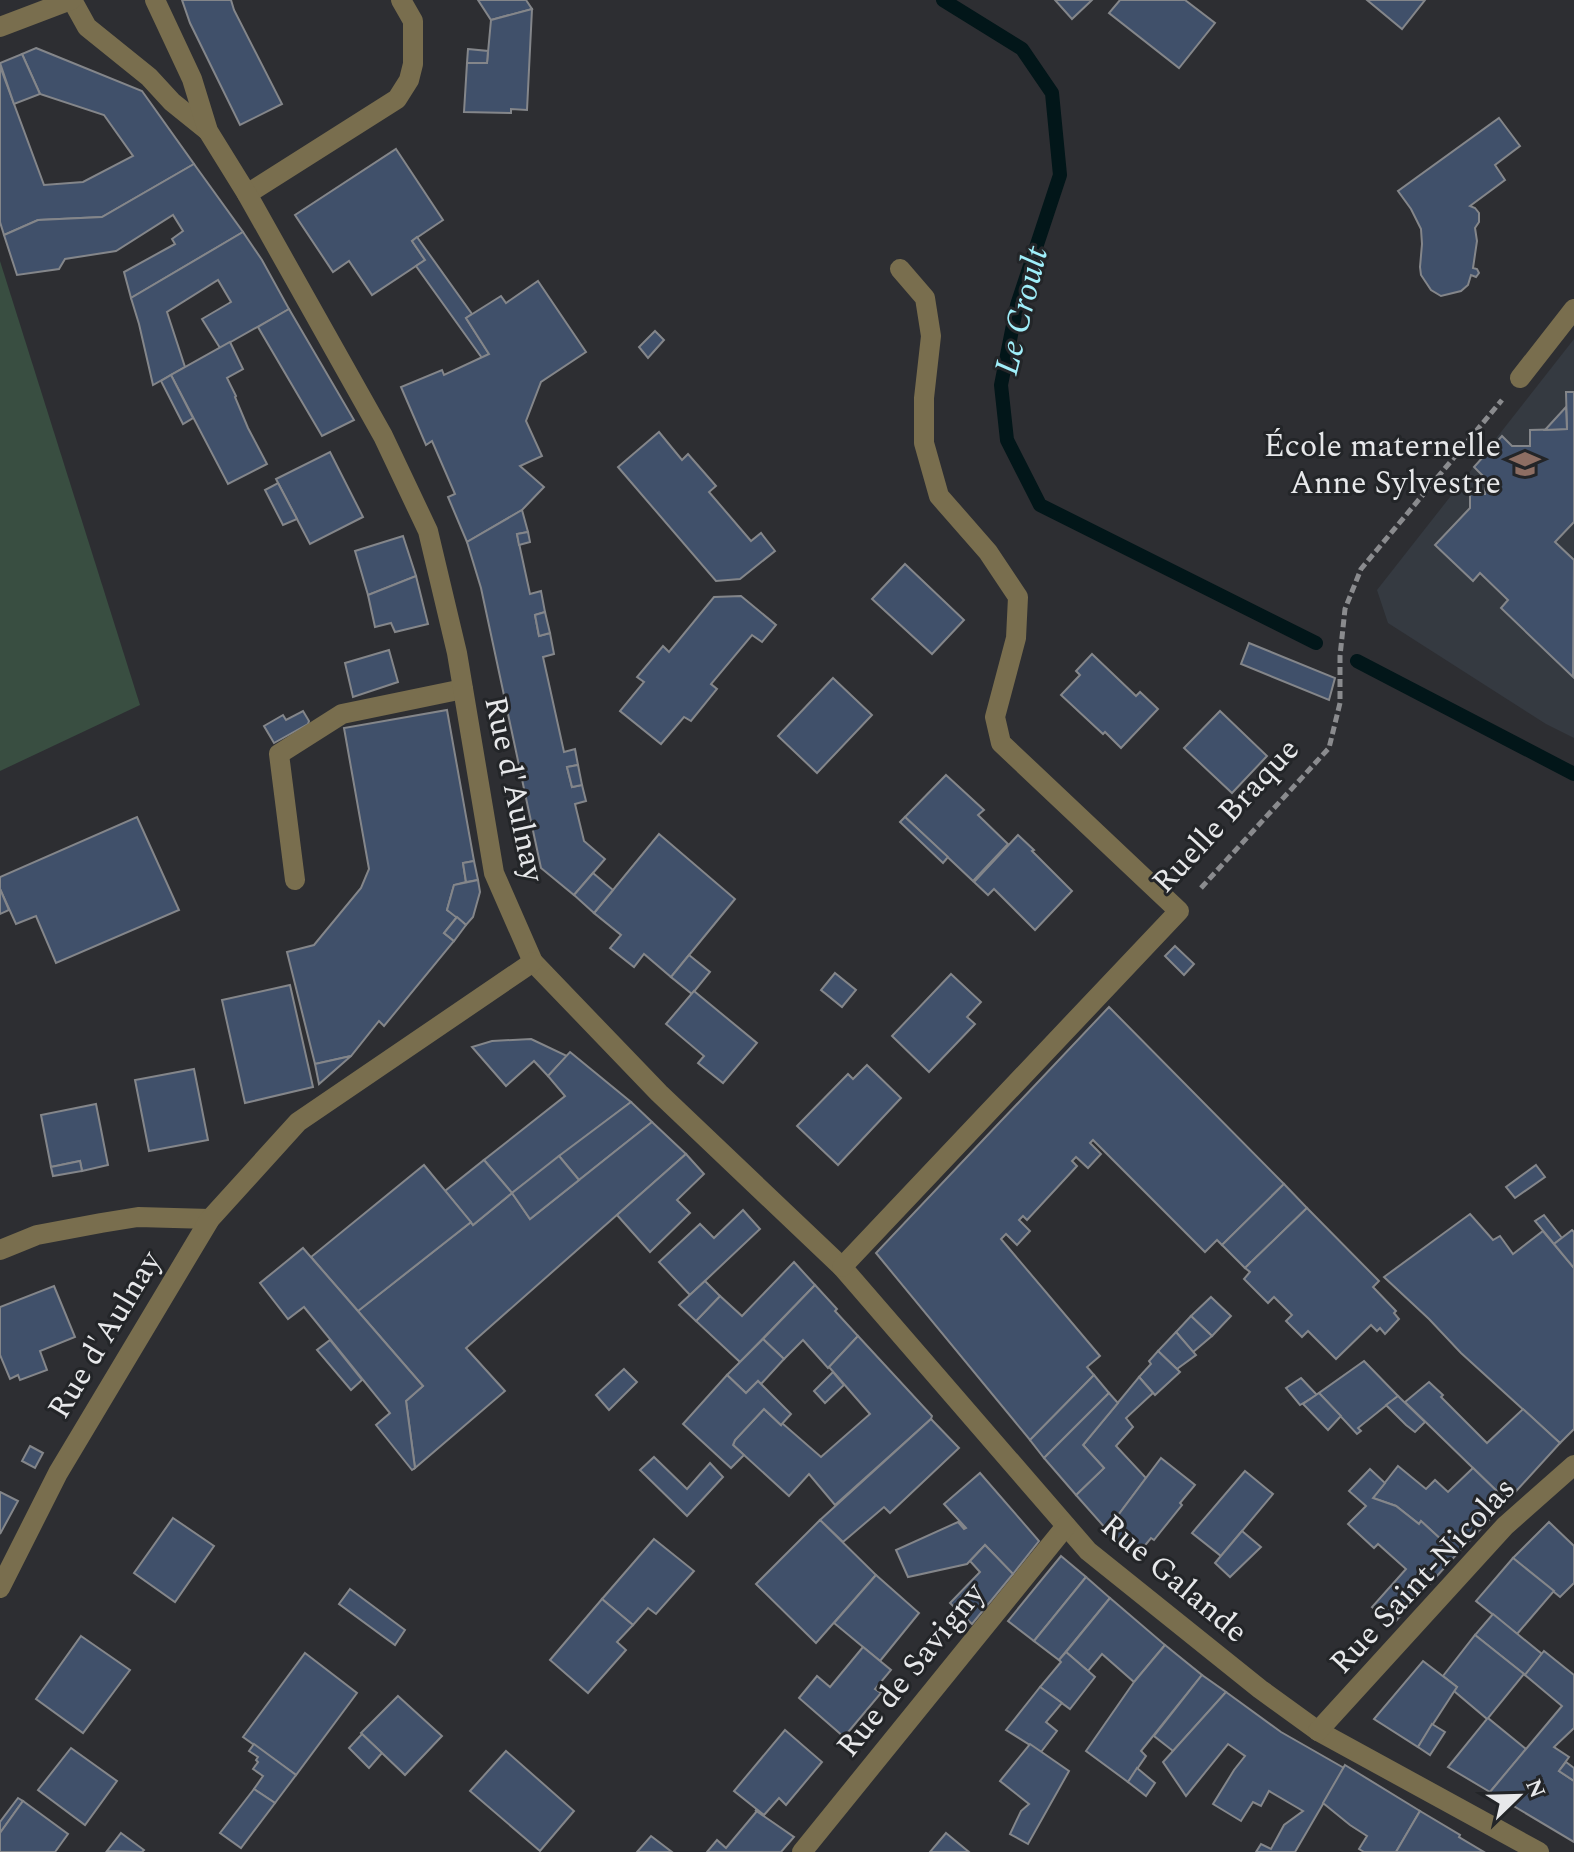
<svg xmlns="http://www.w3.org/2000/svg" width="1574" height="1852" font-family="Spectral,serif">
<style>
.built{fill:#353a41}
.green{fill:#394e41}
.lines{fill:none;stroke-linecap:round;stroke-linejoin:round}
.stream{stroke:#021619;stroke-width:14}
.building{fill:#40506a;stroke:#84868a;stroke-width:2}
.path{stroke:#8a8b8e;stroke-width:5;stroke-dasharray:8 4;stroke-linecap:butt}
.lane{stroke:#796e4e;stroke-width:20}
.street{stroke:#796e4e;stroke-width:20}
.labels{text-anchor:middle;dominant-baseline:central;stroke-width:6;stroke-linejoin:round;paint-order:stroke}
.poi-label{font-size:32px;fill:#e7e8ea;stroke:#232528;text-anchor:end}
.street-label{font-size:32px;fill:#e7e8ea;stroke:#232528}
.water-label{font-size:34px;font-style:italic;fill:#a0effa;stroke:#232528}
</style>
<rect width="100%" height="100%" fill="#2d2e32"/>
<polygon class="built" points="1574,339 1574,738 1546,724 1388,623 1377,590"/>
<polygon class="green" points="0,261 140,705 0,771"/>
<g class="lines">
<g class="stream">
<polyline points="943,0 1022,49 1052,93 1060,175 1017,305 1001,385 1007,440 1040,505 1316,643"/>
<polyline points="1357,661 1574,774"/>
</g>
</g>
<g class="building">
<polygon points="182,0 231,0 234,10 282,104 240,125 190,23"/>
<polygon points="478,0 526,0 532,9 491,20"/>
<polygon points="1055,0 1092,0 1072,19"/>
<polygon points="1120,0 1185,0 1215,23 1179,68 1109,13"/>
<polygon points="1367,0 1425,0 1402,29"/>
<polygon points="532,9 527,110 511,109 511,113 464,112 467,63 487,63 491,20"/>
<polygon points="36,48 142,91 194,164 102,217 38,220 4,235 0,222 0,66 44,185 83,182 133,156 104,115 40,94 22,54"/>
<polygon points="468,49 488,51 487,63 467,63"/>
<polygon points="22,54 40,94 14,104 0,63"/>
<polygon points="1499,118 1520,146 1495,165 1505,180 1470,206 1475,208 1479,213 1479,222 1475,228 1477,241 1473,268 1477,269 1479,273 1476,277 1471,275 1468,285 1461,291 1441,296 1431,290 1421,275 1420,267 1422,244 1421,229 1411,209 1398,191"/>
<polygon points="396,149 443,220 412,241 425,260 372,295 349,261 333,272 295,215"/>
<polygon points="194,164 243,232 131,298 124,272 175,244 172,239 183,231 173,215 116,251 65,259 59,269 17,275 4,235 38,220 102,217"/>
<polygon points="243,232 262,260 289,309 220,348 202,319 231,302 218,280 167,312 185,367 153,385 139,324 131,298"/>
<polygon points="417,237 472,314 466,318 489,354 482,358 416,266 425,260 412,241"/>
<polygon points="538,281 586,352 541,382 526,421 542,456 520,466 544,487 522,510 467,542 448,497 455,494 432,441 426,445 401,387 442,370 444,375 489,354 466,318 501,296 506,303"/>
<polygon points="289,309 354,420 322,436 258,327"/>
<polygon points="655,331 664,340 648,358 639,347"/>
<polygon points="230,342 243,369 227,378 236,396 235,397 248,428 267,464 228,484 171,375"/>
<polygon points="171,375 193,418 183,424 161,381"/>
<polygon points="1566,392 1574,392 1574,522 1555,542 1574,560 1573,677 1501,608 1508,600 1480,573 1473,581 1435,545 1470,508 1470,494 1485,494 1485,478 1474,467 1502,436 1512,446 1530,446 1530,430 1567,429"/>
<polygon points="1566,407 1567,429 1545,430"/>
<polygon points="659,432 682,460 688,454 716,486 709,492 751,541 761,533 775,551 740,579 716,581 618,467"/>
<polygon points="330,452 363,517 310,544 276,479"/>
<polygon points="278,483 297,519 283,525 265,490"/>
<polygon points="522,510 528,532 517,534 530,594 541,591 545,612 535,615 539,636 550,633 554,654 543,657 564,752 575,749 578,765 567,767 572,787 582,785 586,801 575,804 584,841 605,859 574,895 541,868 481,588 467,542"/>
<polygon points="528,532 530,542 519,545 517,534"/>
<polygon points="403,536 416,576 368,595 355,551"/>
<polygon points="905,564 964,620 932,654 872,599"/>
<polygon points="416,576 428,624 395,632 391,623 375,627 368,595"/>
<polygon points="741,596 776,625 762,642 752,635 711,684 717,689 691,721 684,717 661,744 620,711 644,682 637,677 663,646 669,652 714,597"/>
<polygon points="545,612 550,633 539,636 535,615"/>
<polygon points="1249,643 1335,678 1329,700 1241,664"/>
<polygon points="389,650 398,682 353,697 345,663"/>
<polygon points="1092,654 1136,696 1140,692 1158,709 1121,748 1105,732 1103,734 1061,695 1080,675 1076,671"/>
<polygon points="833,678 872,715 817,773 778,736"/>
<polygon points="447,710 474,861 463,863 466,882 454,885 447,910 457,917 444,933 454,941 384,1026 379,1021 351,1056 315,1064 287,952 314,945 361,888 369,869 344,728"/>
<polygon points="303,711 309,721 308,724 274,743 264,726 283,715 286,720"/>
<polygon points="1220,711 1267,756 1232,793 1184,748"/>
<polygon points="578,765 582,785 572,787 567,767"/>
<polygon points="946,775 984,810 978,815 1008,844 973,881 905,817"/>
<polygon points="137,817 179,910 56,963 36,916 16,924 0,889 0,877"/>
<polygon points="905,817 948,857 943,863 900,822"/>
<polygon points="659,834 735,899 671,977 644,954 634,967 610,948 621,935 594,913"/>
<polygon points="1018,835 1034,850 1032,851 1072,891 1035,930 994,889 988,895 974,882"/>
<polygon points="474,861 478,880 466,882 463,863"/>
<polygon points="593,873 613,890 594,913 574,895"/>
<polygon points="478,880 480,892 473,917 466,925 447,910 454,885"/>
<polygon points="0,889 9,910 0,914"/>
<polygon points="457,917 466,925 454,941 444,933"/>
<polygon points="1175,946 1194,964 1184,975 1165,956"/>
<polygon points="689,955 710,972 692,994 671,977"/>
<polygon points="835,973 856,990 842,1007 821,990"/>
<polygon points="951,974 981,1002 967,1017 975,1024 929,1072 892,1036"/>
<polygon points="290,985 313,1087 245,1103 222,1000"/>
<polygon points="694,991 757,1043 723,1083 698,1063 704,1056 666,1024"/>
<polygon points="1109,1007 1284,1184 1222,1245 1217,1240 1205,1252 1093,1140 1090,1143 1101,1154 1088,1168 1076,1157 1072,1161 1077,1166 1027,1220 1023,1216 1019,1220 1030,1231 1017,1245 1006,1234 1001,1239 1100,1356 1087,1367 1094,1375 1030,1440 876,1253"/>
<polygon points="531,1039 567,1056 548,1076 534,1061 506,1086 472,1047 492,1041"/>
<polygon points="570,1052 631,1102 512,1193 484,1160 565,1096 548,1076"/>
<polygon points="351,1056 319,1084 315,1064"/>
<polygon points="867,1065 901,1098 838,1165 797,1126 848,1074 853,1079"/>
<polygon points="194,1069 208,1140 149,1151 135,1080"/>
<polygon points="631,1102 652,1122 579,1180 559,1156"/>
<polygon points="96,1104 108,1165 82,1171 80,1161 51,1167 41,1115"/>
<polygon points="652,1122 686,1154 466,1348 505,1391 415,1468 406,1401 423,1386 358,1311 471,1222 473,1225 512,1193 530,1219"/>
<polygon points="686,1154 704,1174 677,1200 690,1213 650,1252 617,1215"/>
<polygon points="559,1156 579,1180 530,1219 512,1193"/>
<polygon points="484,1160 512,1193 473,1225 445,1191"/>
<polygon points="80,1161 82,1171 53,1176 51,1167"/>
<polygon points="424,1165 471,1222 358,1311 311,1257"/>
<polygon points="1536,1165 1545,1177 1515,1198 1506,1187"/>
<polygon points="1284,1184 1307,1208 1245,1268 1222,1245"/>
<polygon points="1307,1208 1379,1281 1373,1287 1396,1311 1394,1313 1399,1319 1385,1334 1380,1328 1377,1331 1371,1325 1336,1359 1308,1331 1302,1337 1286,1321 1292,1315 1274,1297 1268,1303 1244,1279 1250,1272 1245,1268"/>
<polygon points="743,1210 760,1229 690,1295 659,1262 700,1224 714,1238"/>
<polygon points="1470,1214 1493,1240 1500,1236 1513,1254 1543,1231 1574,1268 1574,1429 1560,1443 1461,1353 1429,1319 1384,1277"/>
<polygon points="1544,1215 1562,1238 1554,1244 1535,1221"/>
<polygon points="1572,1230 1574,1232 1574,1268 1554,1244"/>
<polygon points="303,1248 423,1386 406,1401 415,1468 412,1470 376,1425 390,1413 304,1307 288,1319 260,1283"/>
<polygon points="794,1262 815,1285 740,1362 696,1321 720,1296 742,1316"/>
<polygon points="705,1281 720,1296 696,1321 679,1305"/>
<polygon points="815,1285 837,1309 835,1311 858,1336 828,1368 803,1340 784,1359 763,1339"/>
<polygon points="54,1286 75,1337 40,1351 47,1370 20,1380 18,1375 10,1379 0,1355 0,1307"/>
<polygon points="1211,1297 1231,1316 1212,1336 1191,1316"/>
<polygon points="1191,1316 1212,1336 1193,1352 1176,1332"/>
<polygon points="1176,1332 1196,1355 1177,1369 1158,1351"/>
<polygon points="858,1336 932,1416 931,1419 835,1505 809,1474 789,1496 733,1445 735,1440 764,1409 781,1425 782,1423 821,1457 870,1414 829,1367"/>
<polygon points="763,1339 784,1359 761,1384 758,1381 746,1393 727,1375"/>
<polygon points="330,1340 362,1380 351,1390 317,1350"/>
<polygon points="1158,1351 1180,1372 1155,1395 1139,1377 1151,1364 1149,1361"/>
<polygon points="1364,1361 1398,1396 1358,1428 1361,1431 1357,1434 1319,1393"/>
<polygon points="624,1369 637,1382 609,1410 596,1395"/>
<polygon points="833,1372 844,1385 825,1403 814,1391"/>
<polygon points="727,1375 746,1393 758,1381 791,1414 781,1425 764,1409 735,1440 733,1445 744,1455 731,1468 683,1424"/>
<polygon points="1094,1375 1109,1393 1044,1458 1030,1440"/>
<polygon points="1139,1377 1153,1393 1126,1418 1133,1427 1116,1446 1146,1478 1107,1530 1076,1495 1104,1468 1083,1445"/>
<polygon points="1301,1378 1317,1395 1300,1405 1286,1388"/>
<polygon points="1429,1382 1443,1395 1441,1397 1487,1443 1523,1409 1560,1443 1507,1501 1405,1402"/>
<polygon points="1109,1393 1118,1403 1083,1445 1104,1468 1076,1495 1044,1458"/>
<polygon points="1319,1393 1341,1416 1328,1430 1303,1404"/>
<polygon points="1398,1396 1425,1422 1415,1432 1406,1425 1386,1405"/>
<polygon points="931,1419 959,1448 890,1513 884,1507 843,1542 820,1520"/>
<polygon points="30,1446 43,1453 35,1468 22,1461"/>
<polygon points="654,1457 687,1489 710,1463 723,1477 687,1516 640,1470"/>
<polygon points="1161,1458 1195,1485 1180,1503 1182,1505 1154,1540 1151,1538 1137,1555 1107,1530"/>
<polygon points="1398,1466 1426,1489 1435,1480 1448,1492 1473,1468 1507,1501 1457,1554 1421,1521 1419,1524 1396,1506 1373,1498"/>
<polygon points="1370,1469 1385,1483 1373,1498 1396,1506 1419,1524 1421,1521 1457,1554 1394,1623 1372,1607 1406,1569 1378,1544 1374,1548 1348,1524 1366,1506 1349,1491"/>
<polygon points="1245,1471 1273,1494 1221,1556 1192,1533"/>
<polygon points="980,1473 1039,1541 1013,1574 985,1545 967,1564 908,1577 896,1550 958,1522 964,1529 966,1528 944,1504"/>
<polygon points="0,1492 18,1501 0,1534"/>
<polygon points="173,1518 214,1546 175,1602 134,1573"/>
<polygon points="820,1520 876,1575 816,1643 756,1584"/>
<polygon points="1549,1522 1574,1546 1574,1583 1560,1597 1513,1558"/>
<polygon points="1242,1531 1261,1547 1230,1577 1215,1563"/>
<polygon points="654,1539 694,1571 656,1614 648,1608 633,1625 602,1599"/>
<polygon points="985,1545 1013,1574 972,1624 950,1603 980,1572 970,1561"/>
<polygon points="1061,1556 1086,1577 1034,1641 1008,1621"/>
<polygon points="1513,1558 1554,1591 1517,1634 1476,1601"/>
<polygon points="876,1575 919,1613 880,1661 834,1623"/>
<polygon points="1086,1577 1110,1598 1059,1660 1034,1641"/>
<polygon points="350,1589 405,1630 395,1645 339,1604"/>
<polygon points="1110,1598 1165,1645 1134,1682 1102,1654 1088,1671 1066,1652"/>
<polygon points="602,1599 633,1625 617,1642 626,1650 588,1693 550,1660"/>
<polygon points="1493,1614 1542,1654 1525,1675 1475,1635"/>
<polygon points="1475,1635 1524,1674 1488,1718 1526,1749 1490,1792 1448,1767 1487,1719 1454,1691 1457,1687 1443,1676"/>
<polygon points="81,1636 130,1670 83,1733 36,1699"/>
<polygon points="1165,1645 1202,1675 1141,1751 1146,1756 1128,1782 1086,1751 1134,1682"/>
<polygon points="863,1647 891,1670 875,1689 881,1693 844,1737 799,1698 817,1676 830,1687"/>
<polygon points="1544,1651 1574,1675 1574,1728 1554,1747 1569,1757 1559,1771 1574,1781 1574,1842 1490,1792 1562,1706 1525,1675"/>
<polygon points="1066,1652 1095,1677 1070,1709 1040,1687 1061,1662 1059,1660"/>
<polygon points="305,1653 357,1693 296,1775 243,1737"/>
<polygon points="1423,1661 1457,1687 1418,1747 1374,1719"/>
<polygon points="1202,1675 1226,1692 1173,1751 1154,1736"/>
<polygon points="1040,1687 1062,1703 1046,1722 1057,1731 1041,1752 1006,1730"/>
<polygon points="1226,1692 1281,1732 1344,1768 1295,1852 1256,1852 1261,1844 1271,1849 1284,1825 1303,1811 1269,1791 1261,1806 1253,1802 1241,1821 1213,1804 1234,1770 1245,1756 1228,1744 1186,1796 1163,1762"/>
<polygon points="398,1696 442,1736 405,1775 361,1733"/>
<polygon points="1432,1724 1445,1732 1430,1755 1418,1747"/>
<polygon points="785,1730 822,1762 786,1805 779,1798 764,1815 734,1791"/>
<polygon points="362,1734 382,1753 369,1768 349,1748"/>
<polygon points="254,1744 296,1775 275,1803 254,1789 263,1776 253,1769 258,1762 256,1760 258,1757 249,1751"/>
<polygon points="1030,1744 1069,1771 1028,1844 1010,1834 1021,1811 1029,1804 1000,1781"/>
<polygon points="71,1748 117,1781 85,1825 38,1790"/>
<polygon points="506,1751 574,1811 540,1851 470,1791"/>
<polygon points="1566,1762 1574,1768 1574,1781 1559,1771"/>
<polygon points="1345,1765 1420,1811 1396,1852 1364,1852 1359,1849 1367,1836 1350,1825 1323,1803"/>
<polygon points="1137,1768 1155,1783 1146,1796 1128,1782"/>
<polygon points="254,1789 275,1803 241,1848 220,1833"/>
<polygon points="18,1798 23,1801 0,1833 0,1822"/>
<polygon points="23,1801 68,1834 55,1852 0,1852 0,1833"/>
<polygon points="755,1810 794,1837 781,1852 707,1852 717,1840 726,1848 757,1811"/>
<polygon points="1420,1811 1460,1835 1459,1837 1484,1852 1396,1852"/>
<polygon points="121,1833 144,1850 142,1852 107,1851"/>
<polygon points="946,1833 969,1852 930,1852"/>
<polygon points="651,1836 672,1852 637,1852"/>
</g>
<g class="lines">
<polyline class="path" points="1201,888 1329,748 1340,703 1340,656 1345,609 1361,569 1502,400"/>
<g class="lane">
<polyline points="247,194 397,99 409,80 413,64 413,21 401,0"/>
<polyline points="295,880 279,754 342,714 463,689"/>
</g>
<g class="street">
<polyline points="72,0 87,27 149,77 172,102 208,131"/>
<polyline points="155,0 192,79 208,131 247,194 383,436 428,531 457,653 494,873 533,962 659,1093 842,1267 1088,1551 1260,1689 1318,1731 1539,1852"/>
<polyline points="0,27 71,0"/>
<polyline points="1520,378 1574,309"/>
<polyline points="0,1250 37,1235 101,1223 138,1217 210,1219"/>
<polyline points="842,1267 1179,911 1001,743 995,717 1016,638 1018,597 988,552 939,496 924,443 924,398 931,336 925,298 900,269"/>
<polyline points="0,1588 58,1473 210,1219 298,1122 533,962"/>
<polyline points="1318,1731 1505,1526 1574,1465"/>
<polyline points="802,1852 1066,1526"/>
</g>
</g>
<defs>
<g id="school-bare" transform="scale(2.4)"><path d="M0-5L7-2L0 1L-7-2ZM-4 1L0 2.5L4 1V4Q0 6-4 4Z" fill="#8d6e63" stroke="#232528" stroke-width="2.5" paint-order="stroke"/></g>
</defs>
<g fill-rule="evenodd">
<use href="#school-bare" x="1525" y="464"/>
</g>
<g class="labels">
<g class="poi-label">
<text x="1501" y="446">École maternelle<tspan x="1501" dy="37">Anne Sylvestre</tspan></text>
</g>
<g class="street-label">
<text transform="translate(514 789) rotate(78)">Rue d'Aulnay</text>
<text transform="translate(1226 816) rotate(-47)">Ruelle Braque</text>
<text transform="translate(105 1335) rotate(-59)">Rue d'Aulnay</text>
<text transform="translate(1423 1576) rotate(-47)">Rue Saint-Nicolas</text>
<text transform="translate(1174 1579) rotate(40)">Rue Galande</text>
<text transform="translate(911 1670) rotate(-51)">Rue de Savigny</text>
</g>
<g class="water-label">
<text transform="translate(1022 311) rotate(-76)">Le Croult</text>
</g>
</g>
<g transform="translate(1518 1796) rotate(67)" stroke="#232528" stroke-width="6" paint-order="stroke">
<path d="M0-6L14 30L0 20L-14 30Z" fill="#e7e8ea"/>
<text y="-12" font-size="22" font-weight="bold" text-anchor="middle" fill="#e7e8ea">N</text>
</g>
</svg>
